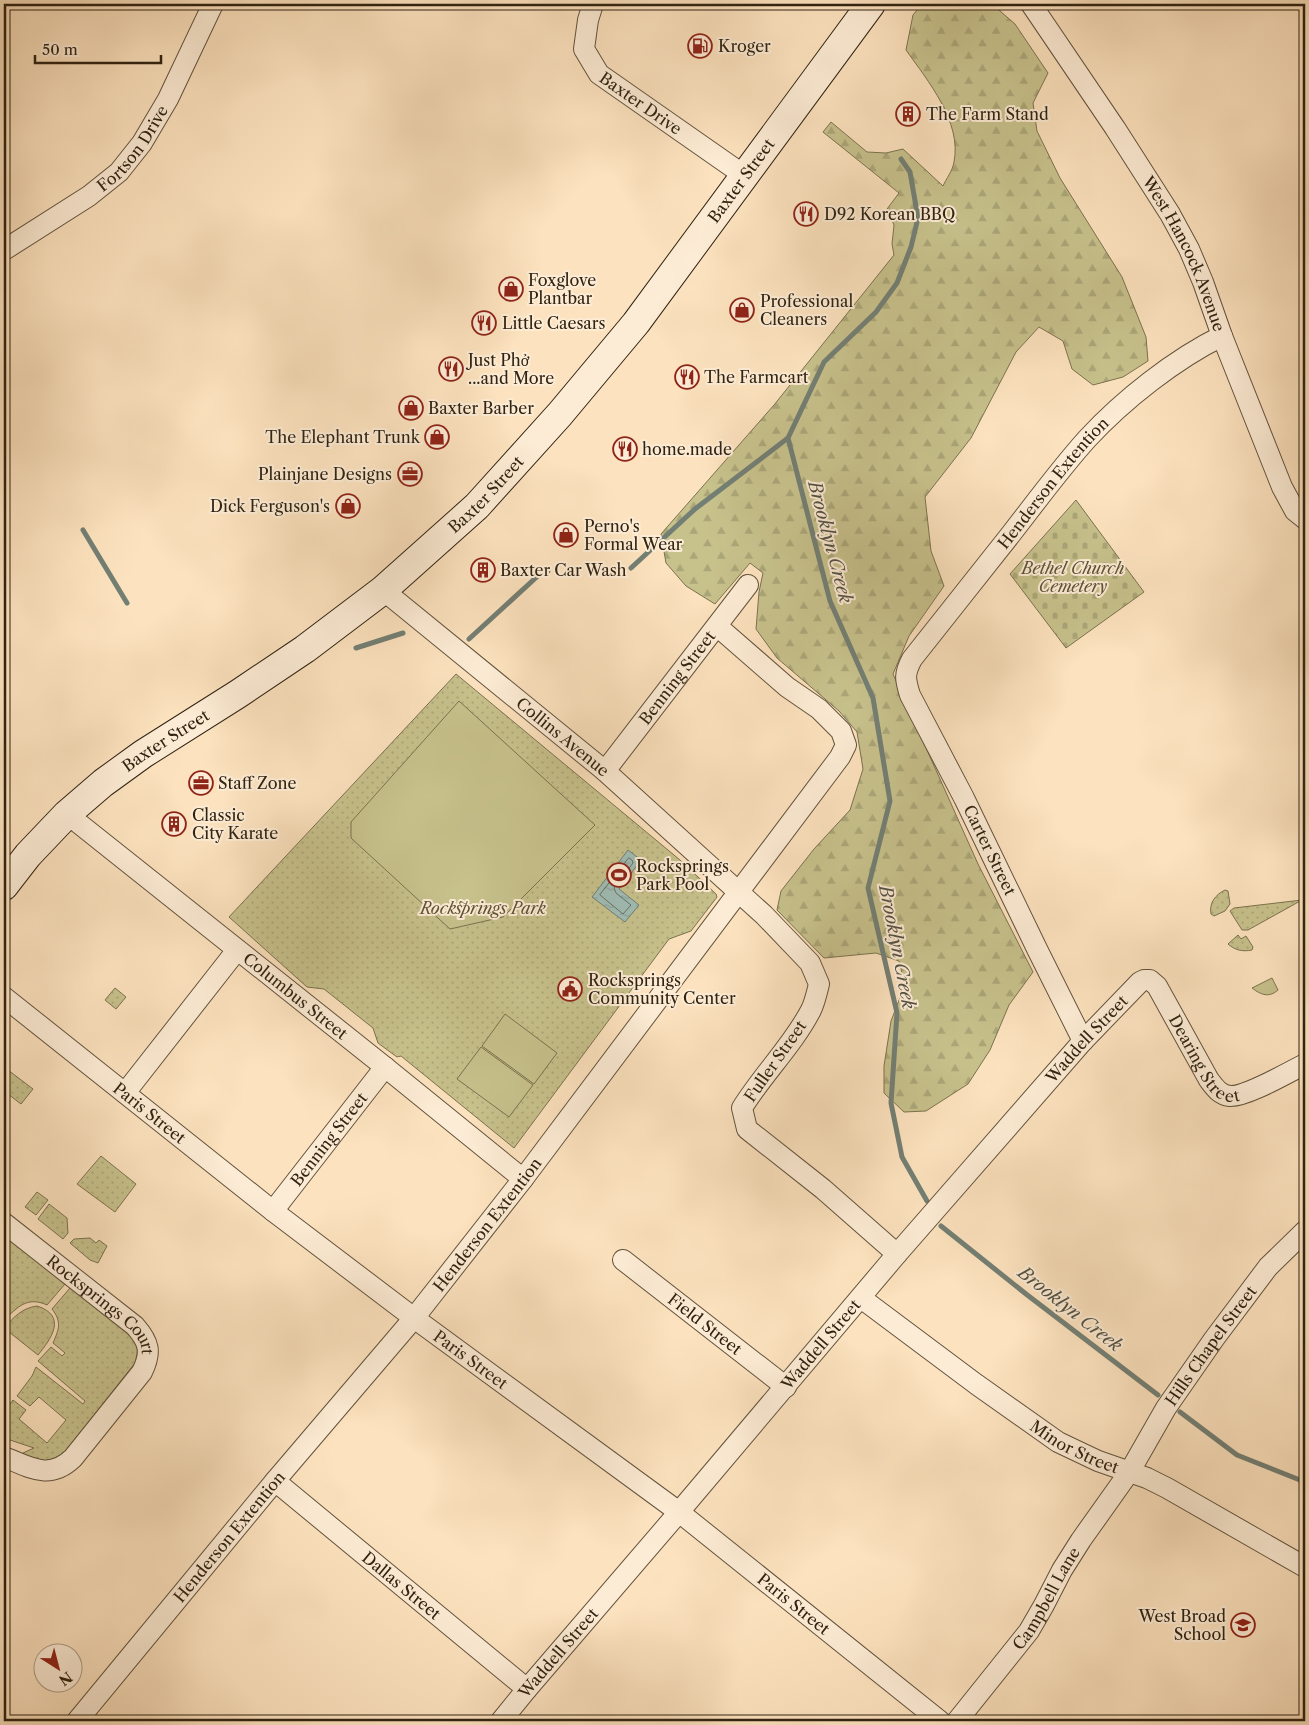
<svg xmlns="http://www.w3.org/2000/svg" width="1309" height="1725" font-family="'Libre Caslon Text',serif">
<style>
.grass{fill:url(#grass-dots);stroke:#7c724f}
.forest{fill:url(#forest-firs);stroke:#7c724f}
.cemetery{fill:url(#cemetery-stones);stroke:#7c724f}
.garden{fill:#c7c18c;stroke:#7c724f}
.water{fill:url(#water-ripples);stroke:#737f74}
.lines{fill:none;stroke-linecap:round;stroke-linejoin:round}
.shore{stroke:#687064;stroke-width:1}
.stream{stroke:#737f74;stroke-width:5}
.street-casing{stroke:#63533d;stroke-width:22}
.secondary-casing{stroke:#302312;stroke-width:30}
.street{stroke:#fdecd5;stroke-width:20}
.secondary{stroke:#fdecd5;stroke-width:28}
.labels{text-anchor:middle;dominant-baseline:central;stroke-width:4;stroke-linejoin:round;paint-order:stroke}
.poi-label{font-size:16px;fill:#302312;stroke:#fdecd5;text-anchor:start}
.street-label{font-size:16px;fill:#302312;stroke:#fdecd5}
.park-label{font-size:16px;font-style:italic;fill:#5d5237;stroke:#fdecd5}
.water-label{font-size:18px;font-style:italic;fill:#525143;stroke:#fdecd5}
</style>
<defs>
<pattern id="grass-dots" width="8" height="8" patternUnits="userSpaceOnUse" patternTransform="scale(1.25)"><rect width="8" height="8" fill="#c7c18c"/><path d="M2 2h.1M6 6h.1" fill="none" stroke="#aba678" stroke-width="1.8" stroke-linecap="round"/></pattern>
<pattern id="forest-firs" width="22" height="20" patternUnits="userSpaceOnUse" patternTransform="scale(1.25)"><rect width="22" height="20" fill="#c7c18c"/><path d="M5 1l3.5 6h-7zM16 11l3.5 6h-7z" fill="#aba678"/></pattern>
<pattern id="cemetery-stones" width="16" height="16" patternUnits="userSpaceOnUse" patternTransform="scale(1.25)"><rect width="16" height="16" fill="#c7c18c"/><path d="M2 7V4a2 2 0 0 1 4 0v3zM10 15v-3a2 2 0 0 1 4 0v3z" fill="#aba678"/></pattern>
<pattern id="water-ripples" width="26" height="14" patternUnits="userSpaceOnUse" patternTransform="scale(1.25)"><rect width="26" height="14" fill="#a0bdb6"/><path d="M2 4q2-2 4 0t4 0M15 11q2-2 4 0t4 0" fill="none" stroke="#8aa29b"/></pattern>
</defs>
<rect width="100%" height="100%" fill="#fce2be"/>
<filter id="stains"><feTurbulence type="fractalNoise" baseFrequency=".004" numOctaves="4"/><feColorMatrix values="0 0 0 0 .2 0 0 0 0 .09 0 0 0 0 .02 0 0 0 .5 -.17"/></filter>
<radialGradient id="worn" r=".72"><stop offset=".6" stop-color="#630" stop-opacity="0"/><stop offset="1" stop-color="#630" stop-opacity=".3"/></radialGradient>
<g class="grass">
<polygon points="456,674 680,860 716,894 717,897 691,931 669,939 514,1148 401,1056 397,1057 378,1043 373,1028 324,989 307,987 229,917"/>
<path d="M1225 890 1228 891 1230 904 1225 911 1214 916 1211 914C1209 903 1215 895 1225 890Z"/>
<polygon points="1302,900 1248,930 1242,930 1230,911 1234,908"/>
<path d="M1238 935 1241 939 1246 936 1253 947 1252 950C1242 952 1235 950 1228 944Z"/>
<polygon points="115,988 126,997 116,1009 105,1000"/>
<polygon points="4,1067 33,1089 21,1104 4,1091"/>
<polygon points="101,1156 136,1184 115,1212 77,1184"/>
<polygon points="37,1192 48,1200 36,1215 25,1207"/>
<polygon points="49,1204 67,1218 68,1233 63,1239 38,1219"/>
<path d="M4 1234 65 1284 47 1305C27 1296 18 1307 4 1320Z"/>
<polygon points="90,1238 96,1243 99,1240 107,1246 98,1263 90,1260 70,1243 74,1239"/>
<path d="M70 1288C83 1298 130 1331 136 1344 139 1350 136 1357 135 1363L64 1453C49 1462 40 1464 24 1458L23 1453 34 1448 4 1438V1412L13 1400 26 1410 19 1419 47 1443 66 1420 39 1397 30 1406 17 1396 32 1376 36 1367 83 1404 85 1401 38 1361 51 1347 62 1356 65 1353 53 1343C59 1329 62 1322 52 1309Z"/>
<path d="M37 1306C68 1316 51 1339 38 1355L4 1328C14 1317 22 1308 37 1306Z"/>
</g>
<path class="forest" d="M922 4H992L1015 24 1048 73 1033 103 1037 131 1060 178 1122 277 1146 337 1148 361 1123 377 1093 385 1072 369 1063 341 1039 327 1016 352 971 438 925 497 931 551 944 586 909 636 893 674 978 864 1033 972 1009 1005 990 1050 968 1084 926 1111 904 1112 884 1093V1066L891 1021 905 985 899 961 876 953 824 958 777 910 781 891 814 849 850 810 863 769 857 732 839 711 777 658 756 629 759 592 763 573 750 563 715 604 686 586 666 563 661 534 774 405 894 255 892 244 894 225 887 209 899 193 823 132 831 122 867 152 886 153 903 149 943 186C946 179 953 170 954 162 962 122 928 81 906 50L913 15Z"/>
<polygon class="cemetery" points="1076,500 1144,592 1066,648 1010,574"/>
<g class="garden">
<polygon points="459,701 595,825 503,917 450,929 351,838 351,822"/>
<path d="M1272 978 1278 990C1269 998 1261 995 1252 988Z"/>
<polygon points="505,1014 557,1053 534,1084 482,1046"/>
<polygon points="481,1047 533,1085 509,1117 457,1079"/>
</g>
<polygon class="water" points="628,850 641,860 619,889 639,905 625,922 592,897"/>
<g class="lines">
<polygon class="shore" points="629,858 632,860 633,863 614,888 616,893 631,905 623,914 600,895"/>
<g class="stream">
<polyline points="788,438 830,601 873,698 890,801 868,888 897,1013 891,1103 902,1157 927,1201"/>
<polyline points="83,530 127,603"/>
<polyline points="631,568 695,509 788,438 824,362 876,312 897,283 911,247 918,218 910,172 901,159"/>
<polyline points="469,639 541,573 548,571"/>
<polyline points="356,648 403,633"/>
<polyline points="941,1226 1026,1294 1158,1395"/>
<polyline points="1180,1412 1237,1455 1305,1482"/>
</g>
<g class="street-casing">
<g id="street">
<path id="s1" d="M593 4 588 20 584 49 599 74 745 176"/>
<path id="s2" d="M1031 4 1115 128 1170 214 1189 249 1203 282 1222 336 1282 487 1295 511 1305 519"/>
<path id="s3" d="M4 250 89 196 119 172 142 143 168 99 213 4"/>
<path id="s4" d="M383 590 605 771 764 915 810 963 819 984C817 992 815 1002 811 1010 793 1045 763 1074 742 1108L747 1129 823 1189 897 1254"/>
<path id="s5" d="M605 771 748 585"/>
<path id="s6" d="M67 814 385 1067 523 1179"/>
<path id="s7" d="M4 997 273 1211 414 1318 679 1512 940 1721"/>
<path id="s8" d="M1083 1041 1038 951 964 798 910 695C905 679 904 674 912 659 945 617 978 576 1011 534 1036 502 1060 469 1087 439 1123 400 1175 359 1222 336"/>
<polyline points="125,1093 237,950"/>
<path id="s9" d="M273 1211 385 1067"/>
<path id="s10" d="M4 1223 135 1326C149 1342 152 1352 142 1372L73 1458C49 1481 30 1467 4 1457"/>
<path id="s11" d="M623 1260 786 1387"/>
<path id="s12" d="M861 1298 976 1384 1058 1442 1098 1461 1147 1478 1167 1488 1305 1567"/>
<path id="s13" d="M275 1481 527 1689"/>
<path id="s14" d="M77 1721 275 1481 414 1318 523 1179 840 757 846 745 841 731 819 709 787 687 717 626"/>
<path id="s15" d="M501 1721 527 1689 679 1512 897 1254 1083 1041 1140 982 1144 980H1150L1157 986 1209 1080C1215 1088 1220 1095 1230 1096 1246 1097 1289 1072 1305 1064"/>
<path id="s16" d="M957 1721 1029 1631 1044 1605 1062 1570 1081 1540 1130 1471 1166 1408 1214 1339 1268 1267 1305 1231"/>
</g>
</g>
<g class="secondary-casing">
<g id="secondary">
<path id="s17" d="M4 886 28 855 67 814 103 783 143 754 238 694 305 649 383 590 477 506 560 414 636 323 871 4"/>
</g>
</g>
<use href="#street" class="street"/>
<use href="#secondary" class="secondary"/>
</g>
<defs>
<g id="fuel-ring" transform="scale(1.25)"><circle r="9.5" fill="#fdecd5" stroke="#8f2418" stroke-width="1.5"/><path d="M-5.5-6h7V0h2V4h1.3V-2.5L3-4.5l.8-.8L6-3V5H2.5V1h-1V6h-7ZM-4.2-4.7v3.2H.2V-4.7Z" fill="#8f2418"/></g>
<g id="building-ring" transform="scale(1.25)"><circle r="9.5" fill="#fdecd5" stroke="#8f2418" stroke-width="1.5"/><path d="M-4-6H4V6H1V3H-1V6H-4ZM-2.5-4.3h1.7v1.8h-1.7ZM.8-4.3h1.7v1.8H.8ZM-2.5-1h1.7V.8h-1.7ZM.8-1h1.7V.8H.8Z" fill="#8f2418"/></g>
<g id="restaurant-ring" transform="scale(1.25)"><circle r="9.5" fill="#fdecd5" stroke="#8f2418" stroke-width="1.5"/><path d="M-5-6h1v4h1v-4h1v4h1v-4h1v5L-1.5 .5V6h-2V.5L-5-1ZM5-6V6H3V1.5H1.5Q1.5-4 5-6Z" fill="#8f2418"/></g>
<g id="shop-ring" transform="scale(1.25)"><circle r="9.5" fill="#fdecd5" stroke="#8f2418" stroke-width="1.5"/><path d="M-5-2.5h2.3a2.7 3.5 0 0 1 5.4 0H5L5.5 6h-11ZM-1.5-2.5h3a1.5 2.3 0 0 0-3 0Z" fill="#8f2418"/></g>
<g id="office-ring" transform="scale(1.25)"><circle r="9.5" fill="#fdecd5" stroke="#8f2418" stroke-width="1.5"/><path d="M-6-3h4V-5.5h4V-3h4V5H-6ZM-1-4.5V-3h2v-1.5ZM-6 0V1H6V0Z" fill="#8f2418"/></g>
<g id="stadium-ring" transform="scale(1.25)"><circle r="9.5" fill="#fdecd5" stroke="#8f2418" stroke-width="1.5"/><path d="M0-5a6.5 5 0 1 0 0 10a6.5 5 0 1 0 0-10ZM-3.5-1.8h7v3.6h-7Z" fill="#8f2418"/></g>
<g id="civic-ring" transform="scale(1.25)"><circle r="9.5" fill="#fdecd5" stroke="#8f2418" stroke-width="1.5"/><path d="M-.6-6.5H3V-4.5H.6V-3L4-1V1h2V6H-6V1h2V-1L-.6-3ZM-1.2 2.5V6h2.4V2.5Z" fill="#8f2418"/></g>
<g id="school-ring" transform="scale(1.25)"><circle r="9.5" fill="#fdecd5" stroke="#8f2418" stroke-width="1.5"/><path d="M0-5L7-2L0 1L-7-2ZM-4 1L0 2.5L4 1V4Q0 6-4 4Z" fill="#8f2418"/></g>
</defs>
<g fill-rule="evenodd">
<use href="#fuel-ring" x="700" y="46"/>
<use href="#building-ring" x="908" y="114"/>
<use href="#restaurant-ring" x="806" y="214"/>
<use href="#shop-ring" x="511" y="289"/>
<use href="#shop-ring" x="742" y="310"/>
<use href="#restaurant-ring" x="484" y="323"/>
<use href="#restaurant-ring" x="451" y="369"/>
<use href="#restaurant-ring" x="687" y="377"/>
<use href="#shop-ring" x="411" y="408"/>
<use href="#shop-ring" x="437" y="437"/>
<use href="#restaurant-ring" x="625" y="449"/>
<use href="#office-ring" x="410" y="474"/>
<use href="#shop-ring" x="348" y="506"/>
<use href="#shop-ring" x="566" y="535"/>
<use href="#building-ring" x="483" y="570"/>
<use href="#office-ring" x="201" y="783"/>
<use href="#building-ring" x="174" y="824"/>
<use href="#stadium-ring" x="619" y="875"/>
<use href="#civic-ring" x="570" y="989"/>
<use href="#school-ring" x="1243" y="1625"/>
</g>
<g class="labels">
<g class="poi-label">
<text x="718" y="46">Kroger</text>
<text x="926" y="114">The Farm Stand</text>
<text x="824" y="214">D92 Korean BBQ</text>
<text x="528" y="280">Foxglove<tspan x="528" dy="18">Plantbar</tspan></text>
<text x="760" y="301">Professional<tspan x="760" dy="18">Cleaners</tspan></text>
<text x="502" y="323">Little Caesars</text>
<text x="468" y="360">Just Phở<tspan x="468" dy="18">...and More</tspan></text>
<text x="704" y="377">The Farmcart</text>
<text x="428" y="408">Baxter Barber</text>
<text x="420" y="437" text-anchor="end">The Elephant Trunk</text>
<text x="642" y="449">home.made</text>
<text x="392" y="474" text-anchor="end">Plainjane Designs</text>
<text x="330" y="506" text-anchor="end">Dick Ferguson's</text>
<text x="584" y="526">Perno's<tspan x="584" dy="18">Formal Wear</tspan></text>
<text x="500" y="570">Baxter Car Wash</text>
<text x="218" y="783">Staff Zone</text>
<text x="192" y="815">Classic<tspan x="192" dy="18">City Karate</tspan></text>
<text x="636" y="866">Rocksprings<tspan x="636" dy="18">Park Pool</tspan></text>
<text x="588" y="980">Rocksprings<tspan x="588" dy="18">Community Center</tspan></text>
<text x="1226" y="1616" text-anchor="end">West Broad<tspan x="1226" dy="18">School</tspan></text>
</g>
<g class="street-label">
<text stroke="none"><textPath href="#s1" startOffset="126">Baxter Drive</textPath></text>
<text stroke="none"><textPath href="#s3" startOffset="166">Fortson Drive</textPath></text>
<text stroke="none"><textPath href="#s17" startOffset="1029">Baxter Street</textPath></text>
<text stroke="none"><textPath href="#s2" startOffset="294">West Hancock Avenue</textPath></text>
<text stroke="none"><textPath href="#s8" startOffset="650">Henderson Extention</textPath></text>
<text stroke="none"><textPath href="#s17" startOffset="624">Baxter Street</textPath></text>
<text stroke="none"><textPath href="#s5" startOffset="118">Benning Street</textPath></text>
<text stroke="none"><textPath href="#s4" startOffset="232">Collins Avenue</textPath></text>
<text stroke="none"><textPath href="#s17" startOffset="219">Baxter Street</textPath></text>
<text transform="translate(990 850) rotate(64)">Carter Street</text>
<text stroke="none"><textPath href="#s6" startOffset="292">Columbus Street</textPath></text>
<text stroke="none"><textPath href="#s15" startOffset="899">Waddell Street</textPath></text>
<text stroke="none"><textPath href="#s15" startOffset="1086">Dearing Street</textPath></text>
<text transform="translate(775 1061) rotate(-55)">Fuller Street</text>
<text stroke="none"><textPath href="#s7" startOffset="186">Paris Street</textPath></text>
<text stroke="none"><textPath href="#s9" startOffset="91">Benning Street</textPath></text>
<text stroke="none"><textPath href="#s14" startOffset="644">Henderson Extention</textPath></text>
<text stroke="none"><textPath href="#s10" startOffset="128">Rocksprings Court</textPath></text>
<text stroke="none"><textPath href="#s11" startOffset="104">Field Street</textPath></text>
<text stroke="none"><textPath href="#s15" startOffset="494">Waddell Street</textPath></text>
<text stroke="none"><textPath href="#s16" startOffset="454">Hills Chapel Street</textPath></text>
<text stroke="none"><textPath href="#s7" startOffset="591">Paris Street</textPath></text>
<text stroke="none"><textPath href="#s12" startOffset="261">Minor Street</textPath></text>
<text stroke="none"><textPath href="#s14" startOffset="239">Henderson Extention</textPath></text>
<text stroke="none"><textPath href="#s13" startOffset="164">Dallas Street</textPath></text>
<text stroke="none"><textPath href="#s16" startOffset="152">Campbell Lane</textPath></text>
<text stroke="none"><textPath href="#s7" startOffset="996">Paris Street</textPath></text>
<text stroke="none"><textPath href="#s15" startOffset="89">Waddell Street</textPath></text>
</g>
<g class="park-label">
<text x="1073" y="568">Bethel Church<tspan x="1073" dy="18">Cemetery</tspan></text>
<text x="483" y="908">Rocksprings Park</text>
</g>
<g class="water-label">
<text transform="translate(830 542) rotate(75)">Brooklyn Creek</text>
<text transform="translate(897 947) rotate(79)">Brooklyn Creek</text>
<text transform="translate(1070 1309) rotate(38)">Brooklyn Creek</text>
</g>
</g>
<rect width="1309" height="1725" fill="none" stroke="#fce2be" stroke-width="20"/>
<rect x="5" y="5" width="1299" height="1715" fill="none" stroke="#302312" stroke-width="2.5"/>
<rect x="10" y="10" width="1289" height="1705" fill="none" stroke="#302312"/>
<g transform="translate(58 1668) rotate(144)"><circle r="24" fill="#fdecd5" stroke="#ab9c87"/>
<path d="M0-4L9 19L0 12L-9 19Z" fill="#8f2418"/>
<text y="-8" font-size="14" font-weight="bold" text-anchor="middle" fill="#302312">N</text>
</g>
<path d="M35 55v8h126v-8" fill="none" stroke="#302312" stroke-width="2.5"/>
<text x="42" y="55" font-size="15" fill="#302312" stroke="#fdecd5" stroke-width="4" paint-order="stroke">50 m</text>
<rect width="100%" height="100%" filter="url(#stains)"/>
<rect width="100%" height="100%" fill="url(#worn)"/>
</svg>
